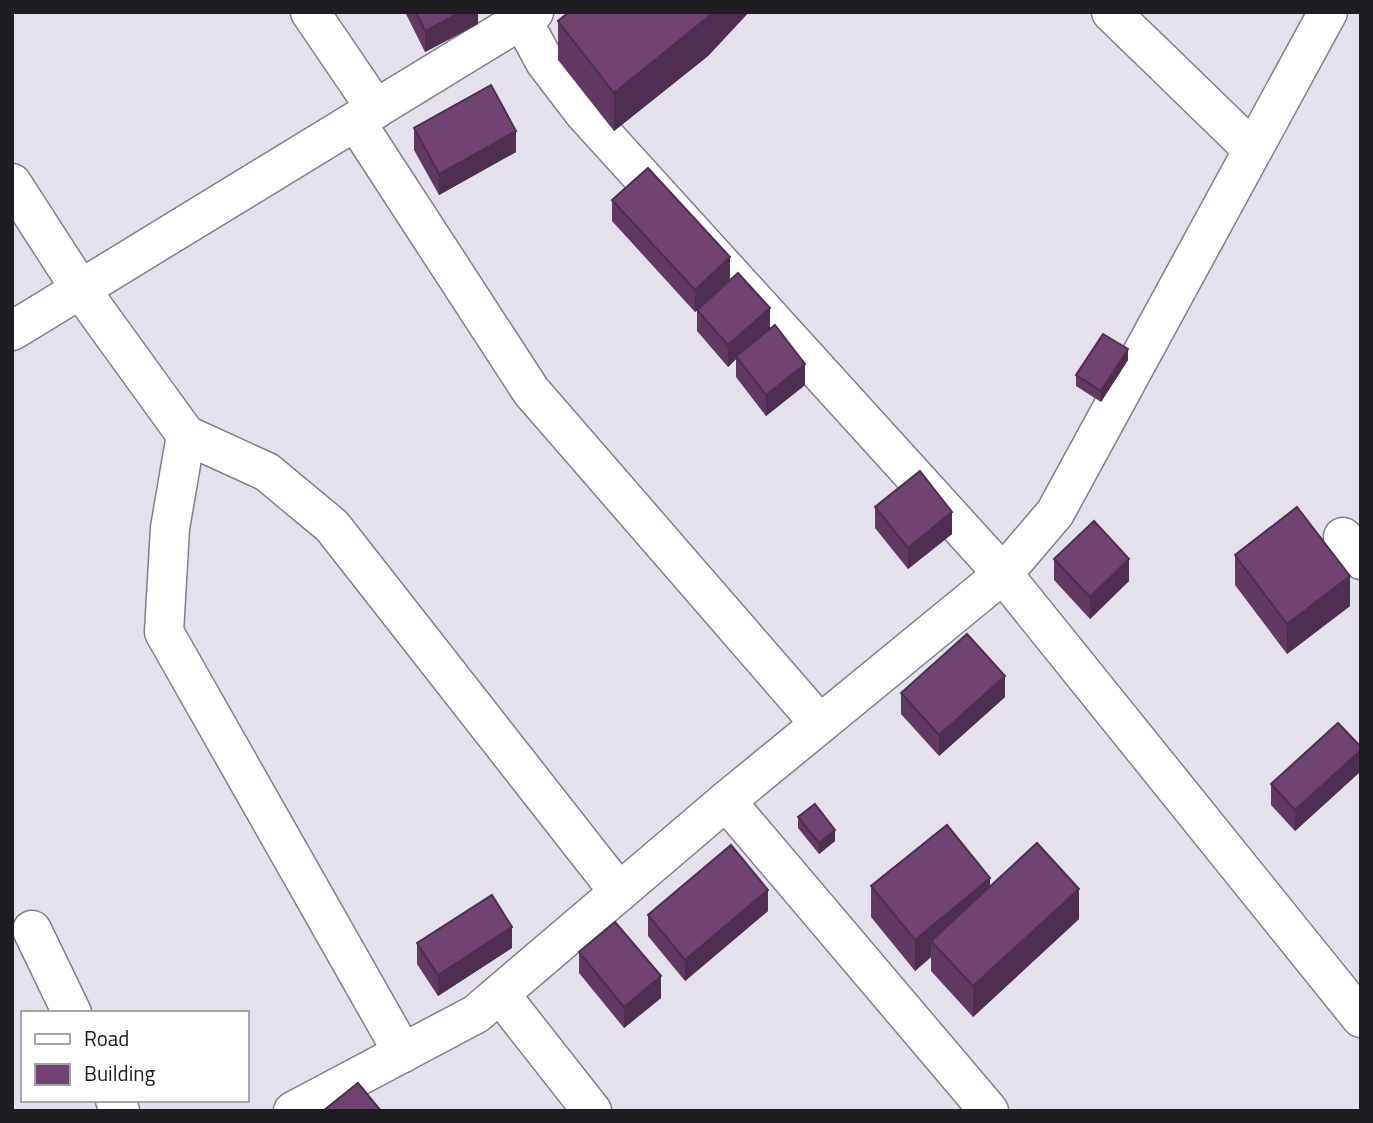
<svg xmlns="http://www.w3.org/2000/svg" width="1373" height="1123" font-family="'Titillium Web',sans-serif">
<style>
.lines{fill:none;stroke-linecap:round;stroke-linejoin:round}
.minor-casing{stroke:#827f89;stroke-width:41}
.minor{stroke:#fff;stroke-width:38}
.wall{fill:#603a61}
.shaded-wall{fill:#4e2f4f}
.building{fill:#704371;stroke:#4e2f4f;stroke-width:2}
</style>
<rect width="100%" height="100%" fill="#e4e1ec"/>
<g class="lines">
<g class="minor-casing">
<g id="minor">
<polyline points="310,12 376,109"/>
<polyline points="518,12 545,62 584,113 1003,574 1361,1018"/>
<polyline points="1111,12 1252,149"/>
<polyline points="356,122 531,391 820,724"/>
<polyline points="12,183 81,290 186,435 267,472 332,526 619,892"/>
<polyline points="12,331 534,12"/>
<polyline points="186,435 170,528 164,632 403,1053"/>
<polyline points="1343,537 1361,560"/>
<polyline points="726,801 989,1111"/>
<polyline points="32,930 72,1013"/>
<polyline points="500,994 592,1111"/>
<polyline points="115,1100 120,1111"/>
<polyline points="293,1111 476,1014 726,801 1003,574 1055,513 1328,12"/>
</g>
</g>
<use href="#minor" class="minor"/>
</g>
<g class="wall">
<polygon points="405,12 478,12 478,24 425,52"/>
<polygon points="569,12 749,12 708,56 614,131 558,60 558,21"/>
<polygon points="414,128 516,152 439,195 414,150"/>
<polygon points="612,200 730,279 695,312 612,221"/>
<polygon points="697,310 770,329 805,385 766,416 736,377 736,359 728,367 697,331"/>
<polygon points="1128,360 1101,402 1076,386 1076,375"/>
<polygon points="875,507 952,534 908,569 875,528"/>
<polygon points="1235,555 1350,606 1287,654 1235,585"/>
<polygon points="1054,559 1129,581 1090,619 1054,580"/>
<polygon points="901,693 1005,697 939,756 901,714"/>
<polygon points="1361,747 1361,771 1295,831 1271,805 1271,784"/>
<polygon points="798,817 835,841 819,854 798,828"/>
<polygon points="871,886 990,886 1079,919 973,1017 931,971 931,957 915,971 871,917"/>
<polygon points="768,911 685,981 648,936 648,915"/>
<polygon points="417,943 512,948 438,996 417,964"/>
<polygon points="579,952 661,998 624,1028 579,973"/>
</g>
<g class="shaded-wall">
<polygon points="461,12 478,12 478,24 425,52 425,31"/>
<polygon points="713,12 749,12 708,56 614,131 614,93"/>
<polygon points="516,131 516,152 439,195 439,174"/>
<polygon points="730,257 730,279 695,312 695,290"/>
<polygon points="770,308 770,329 736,356 736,359 728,367 728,345"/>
<polygon points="1128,349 1128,360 1101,402 1101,391"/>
<polygon points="805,364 805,385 766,416 766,395"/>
<polygon points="952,512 952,534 908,569 908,548"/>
<polygon points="1129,559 1129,581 1090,619 1090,597"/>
<polygon points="1350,576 1350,606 1287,654 1287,624"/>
<polygon points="1005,676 1005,697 939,756 939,735"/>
<polygon points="1361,750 1361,771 1295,831 1295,810"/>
<polygon points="835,830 835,841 819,854 819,843"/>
<polygon points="990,878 990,909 931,941 931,957 915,971 915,940"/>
<polygon points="1079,889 1079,919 973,1017 973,986"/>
<polygon points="768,890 768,911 685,981 685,960"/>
<polygon points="512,927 512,948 438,996 438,975"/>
<polygon points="661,976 661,998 624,1028 624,1007"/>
</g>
<g class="building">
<polygon points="416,12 461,12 425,31"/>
<polygon points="569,12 713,12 708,17 614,93 558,21"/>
<polygon points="491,85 516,131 439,174 414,128"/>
<polygon points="648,168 730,257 695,290 612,200"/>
<polygon points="738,273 770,308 728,345 697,310"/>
<polygon points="775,325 805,364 766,395 736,356"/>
<polygon points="1103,334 1128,349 1101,391 1076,375"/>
<polygon points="920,471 952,512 908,548 875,507"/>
<polygon points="1297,507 1350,576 1287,624 1235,555"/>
<polygon points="1094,521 1129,559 1090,597 1054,559"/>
<polygon points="967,634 1005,676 939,735 901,693"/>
<polygon points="1338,723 1361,747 1361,750 1295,810 1271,784"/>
<polygon points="815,804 835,830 819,843 798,817"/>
<polygon points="947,825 990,878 915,940 871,886"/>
<polygon points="1037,843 1079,889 973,986 931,941"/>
<polygon points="731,845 768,890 685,960 648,915"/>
<polygon points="492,895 512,927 438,975 417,943"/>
<polygon points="615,922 661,976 624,1007 579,952"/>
<polygon points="358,1083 381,1111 323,1111"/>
</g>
<rect width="1373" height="1123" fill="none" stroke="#1e1d21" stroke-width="28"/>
<rect x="21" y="1011" width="228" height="91" fill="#ffffff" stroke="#a5a5a6" stroke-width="2"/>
<rect x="35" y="1034" width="35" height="10" fill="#ffffff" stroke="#a5a5a6" stroke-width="2"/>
<text x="84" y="1046" font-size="21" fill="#1e1d21">Road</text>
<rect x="35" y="1064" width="35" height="21" fill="#704371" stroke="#a5a5a6" stroke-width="2"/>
<text x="84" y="1081" font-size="21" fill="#1e1d21">Building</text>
</svg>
